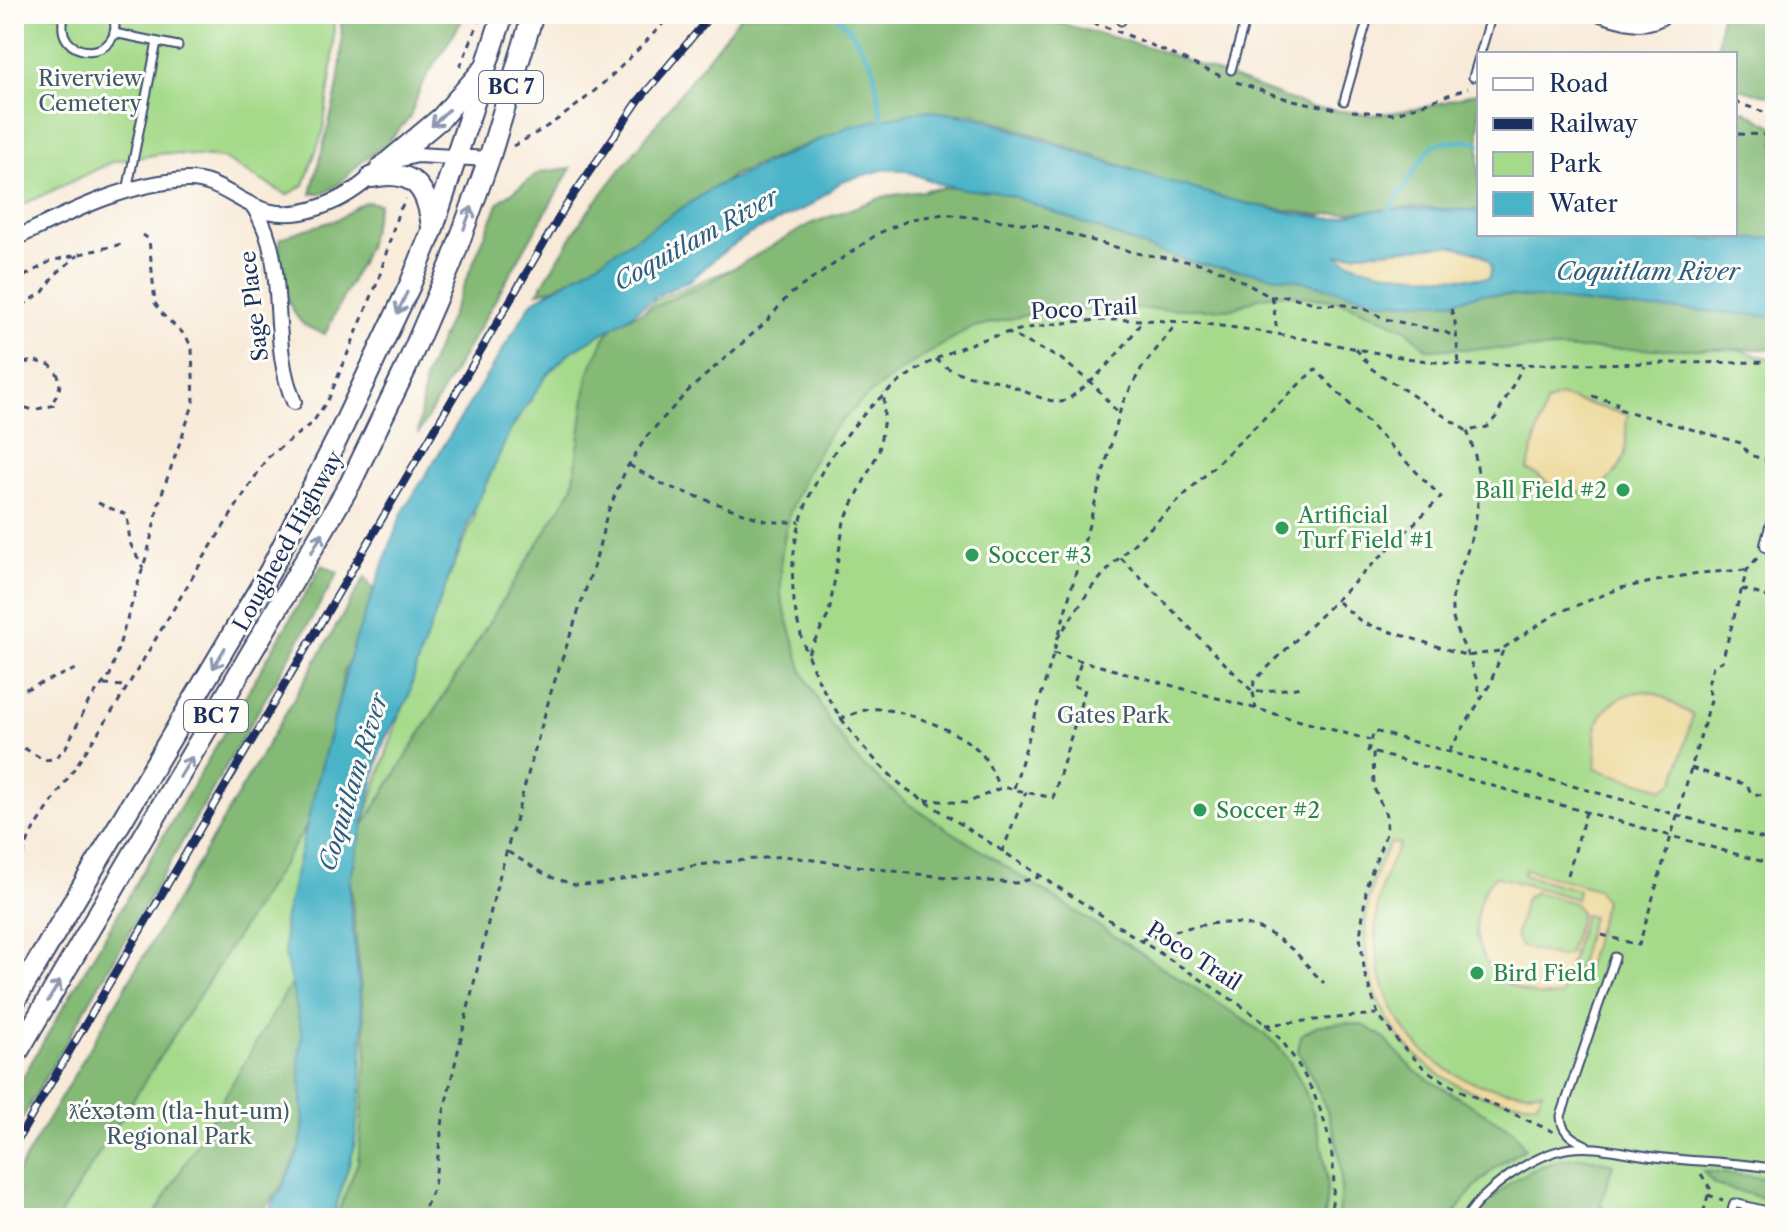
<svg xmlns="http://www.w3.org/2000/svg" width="1789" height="1232" font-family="'Libre Caslon Text',serif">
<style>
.green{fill:#a5da8a;stroke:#608474;stroke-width:2;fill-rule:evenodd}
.forest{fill:#84ba76;stroke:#50746a;stroke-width:2}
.sand{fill:#eeda9e;stroke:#84847e;stroke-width:2;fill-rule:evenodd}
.water{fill:#49b4c7;stroke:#327292;stroke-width:2;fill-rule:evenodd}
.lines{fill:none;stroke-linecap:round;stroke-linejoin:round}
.stream{stroke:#49b4c7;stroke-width:5}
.service-casing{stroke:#3c4b70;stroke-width:11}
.minor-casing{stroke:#3c4b70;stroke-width:18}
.primary-casing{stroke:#3c4b70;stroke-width:24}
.path{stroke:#3c4b70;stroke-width:3;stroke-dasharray:6 6;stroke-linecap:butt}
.service{stroke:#fff;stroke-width:7}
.minor{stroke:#fff;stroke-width:14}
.primary{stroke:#fff;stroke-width:20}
.rail-casing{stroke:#1b2f5e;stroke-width:8}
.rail{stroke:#fdfcf7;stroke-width:5;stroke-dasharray:15;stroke-linecap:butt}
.oneway{stroke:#8d97ae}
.leisure-dot{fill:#2e9e5b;stroke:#fdfcf7;stroke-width:3}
.labels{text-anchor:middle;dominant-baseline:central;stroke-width:6;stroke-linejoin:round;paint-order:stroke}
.shield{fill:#fdfcf7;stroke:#5f6c8c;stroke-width:2}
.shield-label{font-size:20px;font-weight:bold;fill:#1b2f5e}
.park-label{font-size:22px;fill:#3e5a69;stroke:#fdfcf7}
.street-label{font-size:22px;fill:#1b2f5e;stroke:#fdfcf7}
.leisure-label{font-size:22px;fill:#27864d;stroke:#fdfcf7;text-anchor:start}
.water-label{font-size:24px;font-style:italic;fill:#2b5e83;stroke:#fdfcf7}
</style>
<rect width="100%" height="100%" fill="#fdfcf7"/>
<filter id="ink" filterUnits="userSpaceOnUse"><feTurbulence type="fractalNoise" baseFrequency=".0125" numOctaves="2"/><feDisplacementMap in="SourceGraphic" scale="16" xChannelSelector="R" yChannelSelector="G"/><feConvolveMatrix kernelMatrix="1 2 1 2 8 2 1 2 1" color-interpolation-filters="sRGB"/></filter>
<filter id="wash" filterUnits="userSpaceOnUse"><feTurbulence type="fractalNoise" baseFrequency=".006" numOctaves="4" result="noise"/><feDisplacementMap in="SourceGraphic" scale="32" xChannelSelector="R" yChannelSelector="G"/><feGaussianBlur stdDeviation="1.8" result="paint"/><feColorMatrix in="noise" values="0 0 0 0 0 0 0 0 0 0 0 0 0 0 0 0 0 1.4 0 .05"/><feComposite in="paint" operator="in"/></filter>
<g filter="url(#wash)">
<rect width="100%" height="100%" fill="#f8ead8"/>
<g class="green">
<polygon points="26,14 334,14 333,59 323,131 304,185 287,195 222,158 165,153 112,162 14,209 14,67"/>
<path d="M1051 182 1662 328 1775 360V1218H1600L1603 1206 1601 1205 1596 1218H269L303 1076 292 1108 268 1145 250 1183 218 1218H20L466 454 465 480 498 449 535 383 567 354 616 323 605 337 598 354 655 300 928 189ZM465 481 475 516 428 627 362 828 500 606 524 695 562 712 609 746 601 1041 686 1091 676 1127 315 1025V998L355 1009 358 950 356 855 363 798 396 695 401 640 414 597 433 548Z"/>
</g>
<g class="forest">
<path d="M340 14H466L421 86 410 117 387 143 360 163 342 181 327 192 311 194C324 135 349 75 340 14Z"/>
<polygon points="742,14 1025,14 1152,48 1310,107 1373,115 1423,108 1479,92 1479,212 1415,207 1319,215 1219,200 973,113 897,116 822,138 733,175 679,218 552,289 538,292 583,218"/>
<polygon points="1721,14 1775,14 1775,97 1735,88 1735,54 1717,54"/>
<polygon points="1735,106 1775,127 1775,244 1646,234 1735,234"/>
<polygon points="571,168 418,434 425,377 499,202 540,172"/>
<path d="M961 186 1006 193 1196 261 1233 270 1775 311V349H1427L1406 329 1344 302 1284 294 1258 298 1233 309H1053L970 328 906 367 867 396 830 432 806 473 788 517 781 557V597L803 672 830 723 860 763 907 803 1232 1012C1245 1021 1260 1030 1272 1040 1309 1074 1337 1171 1323 1218H336L358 1162 367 1051 350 879 362 828 573 487 588 374 605 337 616 323 710 282 810 224 886 196Z"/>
<path d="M367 202 379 204 366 251 325 334C318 331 307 328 302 323 283 303 278 265 280 239 300 228 319 227 338 219 349 214 355 205 367 202Z"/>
<polygon points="322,565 338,573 14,1132 14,1092"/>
<polygon points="365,577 383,606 344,671 334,724 308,824 58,1218 14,1218 14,1178"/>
<polygon points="295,977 302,1033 303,1142 283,1184 257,1218 153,1218"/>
<path d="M1349 1023 1365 1026 1382 1036 1416 1072 1514 1131 1525 1149C1495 1164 1469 1189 1452 1218H1337C1351 1156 1327 1104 1298 1051L1301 1035 1319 1025Z"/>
<path d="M1583 1157 1613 1164 1596 1218H1474C1505 1181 1535 1162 1583 1157Z"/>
<polygon points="1703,1171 1772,1179 1775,1181 1775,1201 1715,1185"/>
</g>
<g class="sand">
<path d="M1449 245C1465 249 1484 251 1493 266L1489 279C1454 277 1363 277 1337 255Z"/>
<path d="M1559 396 1628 415C1624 428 1628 440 1625 453 1618 480 1587 500 1560 490 1548 485 1540 474 1527 470L1546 403Z"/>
<path d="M1645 691C1668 694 1675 709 1693 714L1675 781 1663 789 1595 769C1599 757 1595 750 1595 738 1596 710 1619 693 1645 691Z"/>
<path d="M1390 843 1400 844C1335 956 1405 1103 1543 1091L1537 1103C1521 1102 1504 1101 1488 1097 1377 1064 1334 941 1390 843Z"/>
<path d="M1525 869 1597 889 1605 901 1585 974 1577 972 1592 917 1584 915 1561 996C1511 1001 1465 961 1478 908 1481 896 1486 883 1496 876L1576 899 1578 890 1523 875ZM1535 892 1574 903 1581 913 1569 953 1559 957 1521 947 1515 937 1526 898Z"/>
</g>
<path class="water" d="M926 110 980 118 1105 162 1228 199 1296 214 1334 219 1360 212 1388 209 1468 210 1479 211V234H1654L1726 240 1775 238V317L1693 310 1642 309 1504 295 1480 294 1453 302H1384L1297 280 1199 264 1156 251 1017 198 994 191 969 190 939 184 904 170H883L842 181 810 206 749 234 718 256 691 280 658 295 623 321 569 353 547 375 510 431 471 517 416 667 409 697 385 739 380 753 350 881V904L363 1024 361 1087 354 1149 335 1210 332 1218H264L282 1188 299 1151 304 1125 299 1061 302 1034 285 955 284 921 316 786 353 647 401 515 532 302 586 270 716 186 850 126ZM1449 245C1468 249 1499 253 1489 278 1454 278 1365 277 1338 255Z"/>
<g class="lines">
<g class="stream">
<polyline points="836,14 854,35 873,67 883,124"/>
<polyline points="1773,82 1775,79"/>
<path d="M1386 214C1397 202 1427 148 1434 145 1447 140 1465 141 1479 142"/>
</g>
</g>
</g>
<g filter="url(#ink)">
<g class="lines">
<g class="service-casing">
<g id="service">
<path d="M65 14C49 62 128 64 113 14"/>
<polyline points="1121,21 1123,14"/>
<polyline points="114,33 178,46"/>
<polyline points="1480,54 1492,14"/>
<polyline points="1231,70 1247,14"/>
<polyline points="1473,77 1479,57"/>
<polyline points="1344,101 1369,14"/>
<polyline points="127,191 157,42"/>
<path d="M1586 1145C1573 1139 1561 1132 1561 1116L1615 957"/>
<path d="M1466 1218C1477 1200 1493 1187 1510 1175 1575 1131 1595 1151 1664 1158 1701 1162 1739 1162 1775 1169"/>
<polyline points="1730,1218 1734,1203 1775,1213"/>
</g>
</g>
<g class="minor-casing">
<g id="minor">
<path d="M1600 14C1623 21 1646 30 1666 14"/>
<polyline points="393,161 417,155 489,159"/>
<path d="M254 207C291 266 267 339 294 402"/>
<path d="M14 239C68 213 125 183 187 180 213 179 231 196 254 206 295 226 346 201 376 172"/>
<polyline points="1775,520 1768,545 1775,546"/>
</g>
</g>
<g class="primary-casing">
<g id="primary">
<polyline points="381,168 441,118 481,72"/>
<path d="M372 177C414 168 428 188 432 228"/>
<polyline points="14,1002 270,571 337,439 410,285 432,231 503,14"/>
<polyline points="14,1058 350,484 406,368 451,264 489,159 533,14"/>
</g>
</g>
<g class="path">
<path d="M1046 14C1104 18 1167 54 1221 76"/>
<polyline points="460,67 480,19"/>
<polyline points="1236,82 1284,98 1336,109"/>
<polyline points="1735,102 1775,116"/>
<polyline points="1352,111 1394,114 1468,88"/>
<polyline points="1738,134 1775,135"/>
<path d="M513 146C582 110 620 69 672 14"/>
<polyline points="14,282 51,261 126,243"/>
<polyline points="1270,297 1288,296 1318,304 1347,305 1367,310 1385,319 1445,332 1455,337"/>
<polyline points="1451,309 1455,322 1459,364"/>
<polyline points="1006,332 1061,359 1094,385 1118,413"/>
<polyline points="1356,349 1372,369 1467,431 1487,427 1496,417 1523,366"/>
<path d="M936 359C954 377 979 376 1002 382 1022 389 1040 401 1062 402 1090 388 1125 348 1141 322"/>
<polyline points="15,364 19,308 43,292 56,274 78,255"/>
<polyline points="1592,396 1617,403 1615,408 1741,443 1749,455 1775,462"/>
<path d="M14 404 33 410 55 405 53 401C63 388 62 376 50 365L35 361 15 364"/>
<path d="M1467 431C1484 473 1481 509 1467 552 1461 569 1452 587 1452 605 1451 626 1464 644 1471 663 1476 675 1478 687 1481 699"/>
<polyline points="629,465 664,485 769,522 800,522"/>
<polyline points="98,503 127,515 130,543 143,568"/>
<polyline points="1121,558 1253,692 1296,688 1304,685"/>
<polyline points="1742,589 1775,599"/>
<polyline points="1338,602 1363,623 1468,656 1499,651 1557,613 1621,588 1698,573 1747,570"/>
<polyline points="1059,634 1122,404 1141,369 1177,323"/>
<polyline points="1057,639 1092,587 1117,560 1315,369 1441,497 1254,681 1253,692 1256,709"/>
<polyline points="808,653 829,614 844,521 879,451 884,418 884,392"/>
<polyline points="1053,653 1370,740"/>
<polyline points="104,685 128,686"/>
<polyline points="14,689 21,691 76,669"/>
<path d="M840 719C850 715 860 711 870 709 898 706 963 732 981 753 989 763 994 776 999 787"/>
<polyline points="14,742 44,760 54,759 65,749 89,701 110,675 148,551 160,499 194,402 192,349 186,336 163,315 155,303 149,239 143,235"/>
<polyline points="1449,751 1489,686 1504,648"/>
<polyline points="1373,753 1374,788 1386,815 1387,831 1367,884 1360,937 1365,975 1378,1014 1399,1043 1426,1070 1457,1089 1554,1132"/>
<polyline points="1691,768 1747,785 1751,793 1775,798"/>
<polyline points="1014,788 1057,641"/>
<polyline points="925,800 967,803 1003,787 1053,798 1085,689 1073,686 1081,662"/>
<polyline points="1775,842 1374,731 1368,751 1775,865"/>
<polyline points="508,852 548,876 575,885 601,884 698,865 784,856 916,874 999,882 1016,883 1039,877"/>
<polyline points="1002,852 1026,792"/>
<polyline points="1568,875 1586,812"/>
<polyline points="14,878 31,834 117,704 205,556 267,458 313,422 329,398 378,281 398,213 406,199"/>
<polyline points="1602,935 1639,945 1712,697 1707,688 1713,666 1722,661 1747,570 1759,556"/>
<path d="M1140 940C1194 927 1241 906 1289 947 1302 957 1312 972 1324 983"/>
<polyline points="1265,1025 1376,1014"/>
<polyline points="1701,1174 1710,1188 1702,1218"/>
<polyline points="1708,1195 1723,1200"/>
<polyline points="421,1218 434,1186 444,1111 496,889 551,692 596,559 607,514 626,469 647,436 689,390 765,323 789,295 879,233 912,219 944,214 1038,225 1136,253 1204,264 1227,273 1269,296 1273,301 1277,333"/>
<path d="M1329 1218C1344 1160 1321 1095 1287 1048 1273 1028 1251 1012 1231 999L905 788C836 730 780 639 795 545 803 495 832 450 865 413 966 303 1141 311 1276 334 1340 344 1403 361 1467 365L1775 362"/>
</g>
<use href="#service" class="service"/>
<use href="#minor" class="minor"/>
<use href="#primary" class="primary"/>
<g class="rail-casing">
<polyline id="rail" points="14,1146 565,207 639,100 712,14"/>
</g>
<use href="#rail" class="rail"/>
</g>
<defs><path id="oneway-shaft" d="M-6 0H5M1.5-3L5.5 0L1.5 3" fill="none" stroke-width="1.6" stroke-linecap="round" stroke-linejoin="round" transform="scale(2)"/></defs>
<g class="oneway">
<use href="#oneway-shaft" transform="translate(440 118) rotate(136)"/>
<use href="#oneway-shaft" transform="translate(468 218) rotate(-70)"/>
<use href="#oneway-shaft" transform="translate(402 303) rotate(115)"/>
<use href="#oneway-shaft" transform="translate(317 543) rotate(-60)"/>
<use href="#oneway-shaft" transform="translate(219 658) rotate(120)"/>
<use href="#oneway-shaft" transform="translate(186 767) rotate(-59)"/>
<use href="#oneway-shaft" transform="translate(54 991) rotate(-59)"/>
</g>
</g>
<g class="leisure-dot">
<circle cx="1623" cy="490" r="8"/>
<circle cx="1282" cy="528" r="8"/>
<circle cx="972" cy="555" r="8"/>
<circle cx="1200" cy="810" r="8"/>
<circle cx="1477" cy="973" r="8"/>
</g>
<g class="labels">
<g class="shield">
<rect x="479" y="71" width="64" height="32" rx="6"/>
<rect x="184" y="700" width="64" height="32" rx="6"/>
</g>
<g class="shield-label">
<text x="511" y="87">BC 7</text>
<text x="216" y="716">BC 7</text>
</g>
<g class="park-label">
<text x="90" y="78">Riverview<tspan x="90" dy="25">Cemetery</tspan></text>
<text x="1113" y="715">Gates Park</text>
<text x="179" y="1111">ƛ̓éxətəm (tla-hut-um)<tspan x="179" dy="25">Regional Park</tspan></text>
</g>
<g class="street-label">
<text transform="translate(254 306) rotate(-97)">Sage Place</text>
<text transform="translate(1084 309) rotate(-3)">Poco Trail</text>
<text transform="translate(288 541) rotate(-61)">Lougheed Highway</text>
<text transform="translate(1194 956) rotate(33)">Poco Trail</text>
</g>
<g class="leisure-label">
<text x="1607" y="490" text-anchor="end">Ball Field #2</text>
<text x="1298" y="515">Artificial<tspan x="1298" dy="25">Turf Field #1</tspan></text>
<text x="988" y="555">Soccer #3</text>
<text x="1216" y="810">Soccer #2</text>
<text x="1493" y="973">Bird Field</text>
</g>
<g class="water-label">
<text transform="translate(696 239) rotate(-29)">Coquitlam River</text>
<text x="1648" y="271">Coquitlam River</text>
<text transform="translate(353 782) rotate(-73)">Coquitlam River</text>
</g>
</g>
<rect width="1789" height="1232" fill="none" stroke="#fdfcf7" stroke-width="48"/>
<rect x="1477" y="52" width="260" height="184" fill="#fdfcf7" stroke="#a3aaba" stroke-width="2"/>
<rect x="1493" y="78" width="40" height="12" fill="#ffffff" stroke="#a3aaba" stroke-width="2"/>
<text x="1549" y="92" font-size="24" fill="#1b2f5e">Road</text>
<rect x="1493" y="118" width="40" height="12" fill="#1b2f5e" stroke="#a3aaba" stroke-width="2"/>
<text x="1549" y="132" font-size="24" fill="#1b2f5e">Railway</text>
<rect x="1493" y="152" width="40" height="24" fill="#a5da8a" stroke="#a3aaba" stroke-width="2"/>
<text x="1549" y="172" font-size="24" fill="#1b2f5e">Park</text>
<rect x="1493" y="192" width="40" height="24" fill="#49b4c7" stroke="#a3aaba" stroke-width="2"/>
<text x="1549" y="212" font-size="24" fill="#1b2f5e">Water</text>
</svg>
